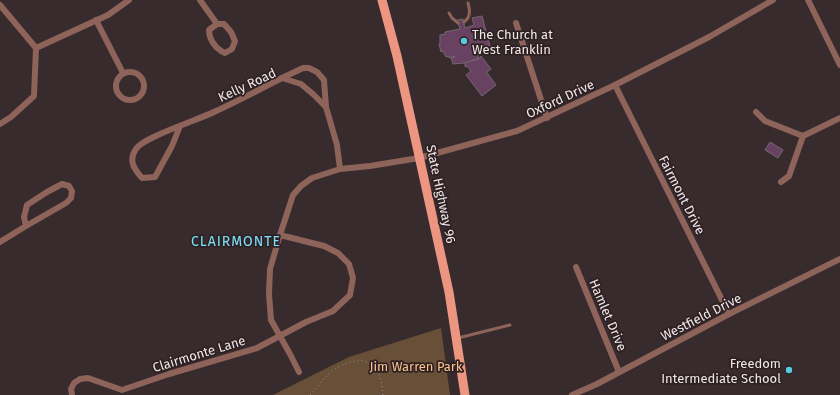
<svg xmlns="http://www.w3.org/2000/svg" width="840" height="395" font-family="'Fira Sans',sans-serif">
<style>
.green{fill:#684f38}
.building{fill:#684260;stroke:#736770}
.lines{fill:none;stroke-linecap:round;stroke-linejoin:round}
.path{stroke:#9a8f91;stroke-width:1;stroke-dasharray:1 3;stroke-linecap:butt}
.service{stroke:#8e6359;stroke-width:3}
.minor{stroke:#8e6359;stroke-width:6}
.primary{stroke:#ec9580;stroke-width:9}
.poi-dot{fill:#58c9e3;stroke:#2e2124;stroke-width:1.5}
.labels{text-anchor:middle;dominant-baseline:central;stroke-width:3.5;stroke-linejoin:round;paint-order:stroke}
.poi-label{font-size:13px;fill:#f0e7e8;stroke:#2e2124;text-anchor:start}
.street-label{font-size:13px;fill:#f0e7e8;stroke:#2e2124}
.park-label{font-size:13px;fill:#fec28b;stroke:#2e2124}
.neighbourhood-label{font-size:14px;letter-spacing:1px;fill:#7ce0f9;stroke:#2e2124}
</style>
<rect width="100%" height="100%" fill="#382b2d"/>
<polygon class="green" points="441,328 450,395 273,395 349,357"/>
<g class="building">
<polygon points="482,16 490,46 477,49 479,58 465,63 453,64 451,58 455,57 455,56 449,58 449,56 446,57 443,51 441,52 439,44 440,44 440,35 445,34 445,32 460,29 457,20 463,19 465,28 474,25 472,18"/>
<polygon points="481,56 491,69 486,73 488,74 496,85 482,96 466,75 471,71 467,66 465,67 465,63 478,59 479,59"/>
<polygon points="770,142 783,150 778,158 765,150"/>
</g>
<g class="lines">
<path class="path" d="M310 395C318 387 324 377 334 370 345 362 366 355 376 368 381 375 382 386 383 395"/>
<g class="service">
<polyline points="449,13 452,18 458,23"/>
<path d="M464 22C471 17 470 10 468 3"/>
<polyline points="458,338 510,325"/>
</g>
<g class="minor">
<polyline points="200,0 217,24"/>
<polyline points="808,0 840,65"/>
<polyline points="0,5 36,48 34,96 11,117 0,124"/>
<polyline points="96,20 123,73"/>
<polyline points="516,23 547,118"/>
<path d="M217 24H224L231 32 235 41 232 49 225 53C216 49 209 40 209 30Z"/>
<polyline points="36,48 108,15 129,0"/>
<circle cx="130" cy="86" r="14"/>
<polyline points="282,78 303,68 309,68 317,72 324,80 326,107"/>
<polyline points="615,85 729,314"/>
<polyline points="756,112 765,121 803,136"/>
<path d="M180 126 172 146 155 177 142 178C134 169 128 160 136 149 143 137 201 119 216 111 238 101 260 89 282 78L301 84 313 94 326 107 337 145 340 169"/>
<polyline points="781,182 789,176 803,136 840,118"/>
<polyline points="0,242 26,226 66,203 71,198 72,191 69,186 62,184 47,192 27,205 24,217 26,226"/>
<polyline points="576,267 619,372"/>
<polyline points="299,372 290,354 271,320 269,294 270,269 280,235 293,195 301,186 312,178 340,169 370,166 419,158 517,131 615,85 709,37 773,0"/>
<polyline points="72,395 71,389 74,383 80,379 88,378 122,390 169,374 257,348 306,322 333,311 350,295 353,278 349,264 338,253 324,246 280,235"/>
<polyline points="572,395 597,384 729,314 840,259"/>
</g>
<polyline class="primary" points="382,0 397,56 449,292 465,395"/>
</g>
<g class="poi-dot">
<circle cx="464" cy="41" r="4"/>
<circle cx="789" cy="370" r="4"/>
</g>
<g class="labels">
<g class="poi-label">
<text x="472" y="34">The Church at<tspan x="472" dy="15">West Franklin</tspan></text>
<text x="781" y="363" text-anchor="end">Freedom<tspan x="781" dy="15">Intermediate School</tspan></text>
</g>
<g class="street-label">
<text transform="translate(247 85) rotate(-25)">Kelly Road</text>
<text transform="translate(560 99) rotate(-25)">Oxford Drive</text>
<text transform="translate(441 194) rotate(78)">State Highway 96</text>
<text transform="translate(682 195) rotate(63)">Fairmont Drive</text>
<text transform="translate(608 315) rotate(67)">Hamlet Drive</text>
<text transform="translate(701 317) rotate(-27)">Westfield Drive</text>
<text transform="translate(199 354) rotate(-17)">Clairmonte Lane</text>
</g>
<g class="park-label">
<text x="416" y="366">Jim Warren Park</text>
</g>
<g class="neighbourhood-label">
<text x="236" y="241">CLAIRMONTE</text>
</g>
</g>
</svg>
